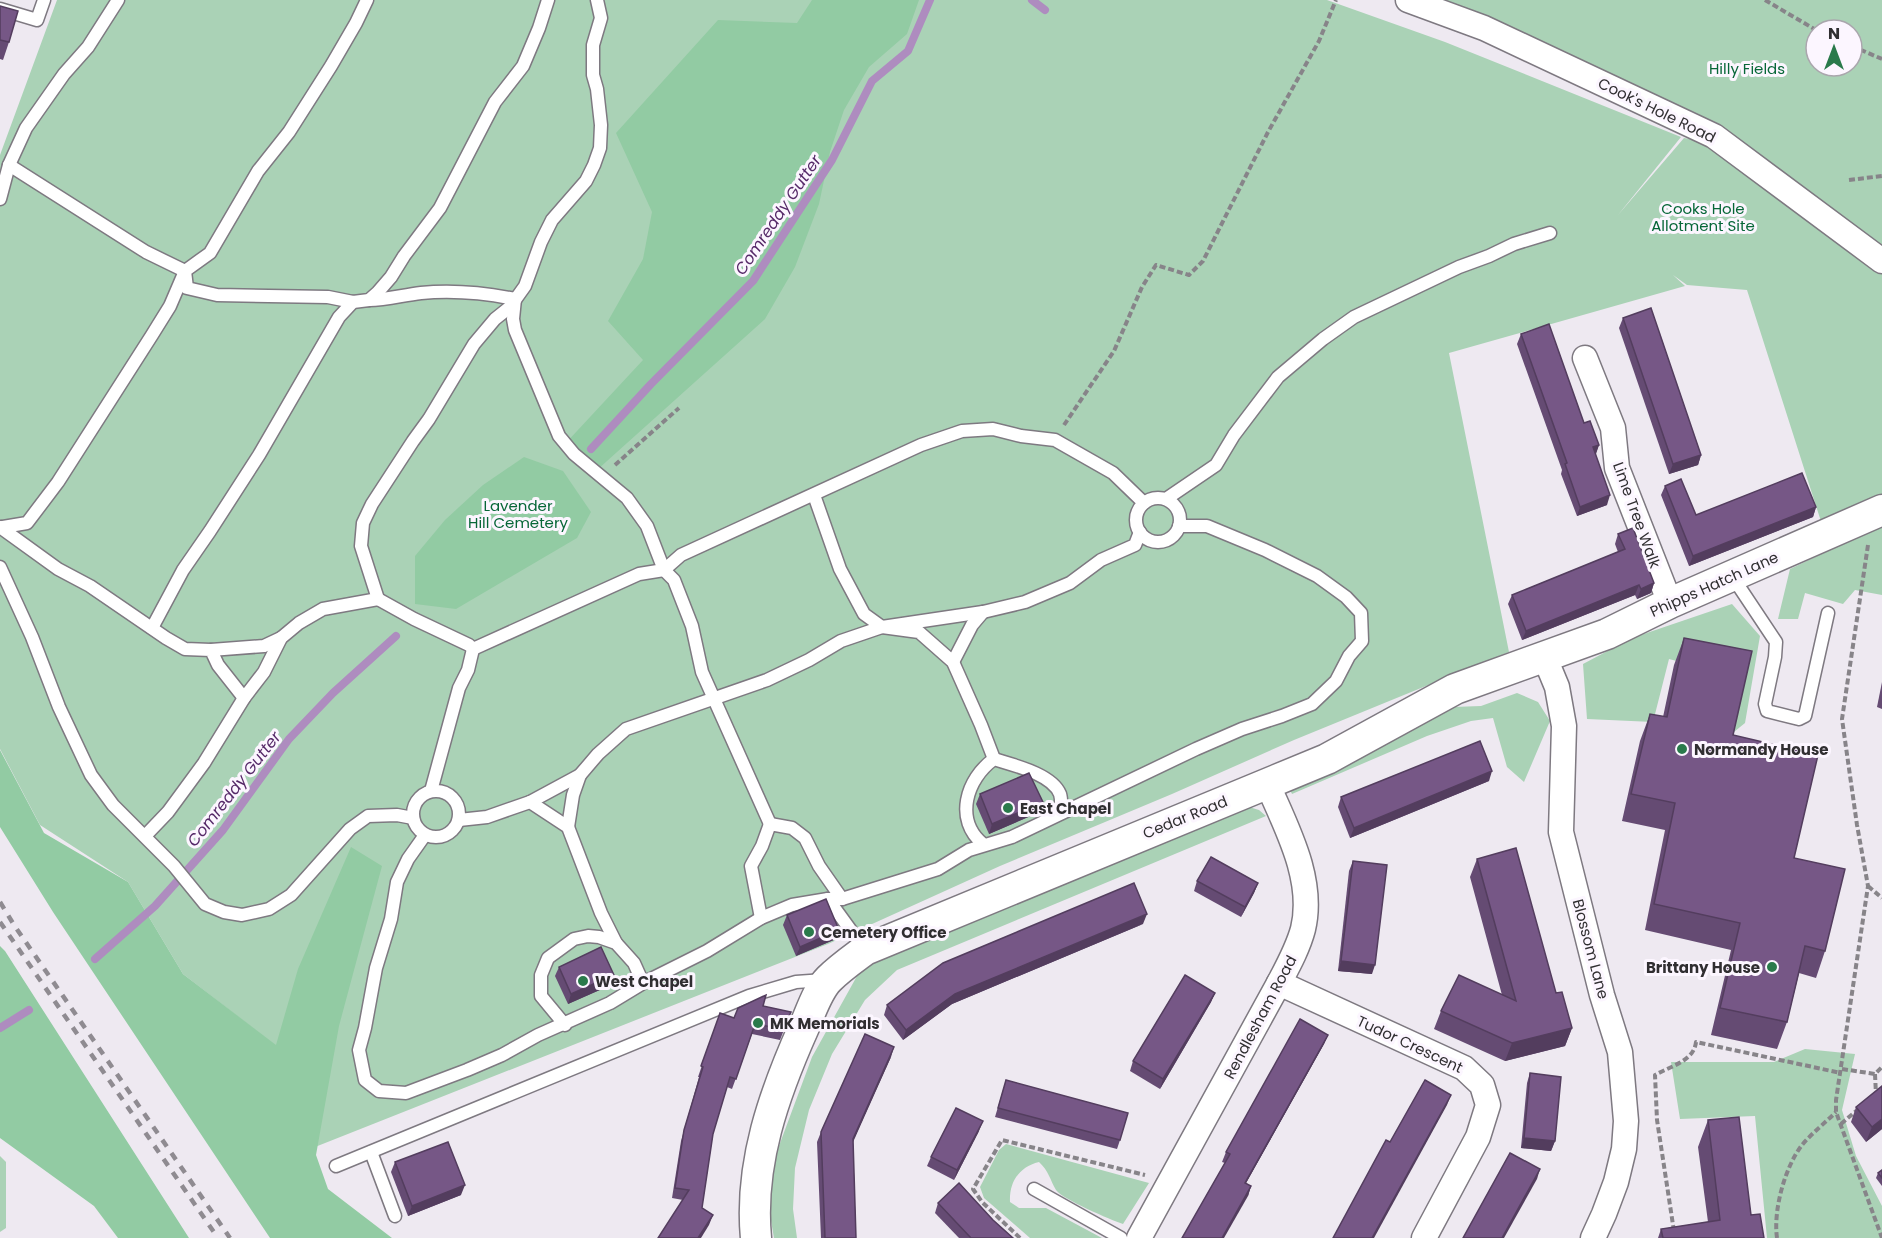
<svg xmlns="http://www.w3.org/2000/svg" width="1882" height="1238" font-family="Poppins,sans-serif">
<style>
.green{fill:#aad2b6;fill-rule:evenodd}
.forest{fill:#92cba3}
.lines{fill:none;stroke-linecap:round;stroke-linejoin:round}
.stream{stroke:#ae8cbf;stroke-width:8}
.service-casing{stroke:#7e7981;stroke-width:15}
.minor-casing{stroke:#7e7981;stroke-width:27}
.tertiary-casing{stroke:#7e7981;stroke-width:33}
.path{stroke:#878489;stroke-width:4;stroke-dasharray:6 3;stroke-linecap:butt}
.service{stroke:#fff;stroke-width:12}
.minor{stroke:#fff;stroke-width:24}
.tertiary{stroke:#fff;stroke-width:30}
.rail{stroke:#8f8b91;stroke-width:4.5;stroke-dasharray:8 8;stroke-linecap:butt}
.wall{fill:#654b73}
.shaded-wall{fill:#533d5e}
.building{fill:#765786;stroke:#533d5e;stroke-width:1.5}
.poi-dot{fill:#2a7a4b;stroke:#fcf6ff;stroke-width:2}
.labels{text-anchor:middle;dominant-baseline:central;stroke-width:6;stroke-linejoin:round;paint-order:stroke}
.park-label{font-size:15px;fill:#076738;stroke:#fcf6ff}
.street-label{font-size:15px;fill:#302e31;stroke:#fcf6ff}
.poi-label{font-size:15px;font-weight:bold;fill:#302e31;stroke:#fcf6ff;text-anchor:start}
.water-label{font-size:16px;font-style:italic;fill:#562a69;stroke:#fcf6ff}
</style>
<rect width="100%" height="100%" fill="#eee9f1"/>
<g class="green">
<polygon points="57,0 1327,0 1445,42 1681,137 1618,215 1684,138 1712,143 1882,269 1882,499 1825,534 1747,290 1687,285 1673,275 1685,286 1449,353 1509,652 1294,740 1172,794 1000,866 828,944 262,1168 276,1046 183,974 128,882 40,825 0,749 0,155"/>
<path d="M1423 0H1882V255L1716 130ZM1816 30H1852V66H1816Z"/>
<polygon points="1882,525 1882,595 1855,590 1843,604 1805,593 1798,619 1778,619 1790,569"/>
<polygon points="1732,604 1760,636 1745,723 1729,736 1742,678 1669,659 1653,722 1587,719 1583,664 1632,638"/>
<polygon points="1517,693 1538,702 1550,721 1524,782 1507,767 1493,718 1471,721 1427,736 1292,794 1285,779 1453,707 1481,706"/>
<polygon points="1249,807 1259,810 1266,816 897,970 865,1000 832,1054 809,1110 795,1168 793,1209 797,1238 774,1238 770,1215 769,1188 776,1154 812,1057 862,967"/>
<polygon points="1805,1049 1855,1054 1842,1110 1856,1156 1882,1206 1882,1238 1767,1238 1755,1116 1680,1119 1671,1062 1774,1062"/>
<path d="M1006 1144 1149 1183 1123 1224C1111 1220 1062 1199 1056 1190 1050 1180 1049 1171 1039 1162 1019 1167 1009 1182 1010 1202L1019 1208H1046L1102 1238H1030L984 1198 980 1187 999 1150Z"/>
<polygon points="0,1156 6,1162 6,1228 0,1232"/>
</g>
<g class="forest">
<polygon points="812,0 919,0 907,34 869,67 844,110 830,152 819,204 795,267 765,319 597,470 564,445 643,360 608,321 643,259 652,212 616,133 718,20 797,23"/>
<polygon points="524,457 563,471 591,512 577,538 456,609 415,604 415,556 445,520 483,485"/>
<polygon points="0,750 44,833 128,882 183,974 276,1045 298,969 351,847 382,866 339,1026 316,1155 328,1189 392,1238 270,1238 53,912 0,827"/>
<polygon points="0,946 5,951 189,1238 118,1238 94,1206 0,1138"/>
</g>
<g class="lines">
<g class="stream">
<polyline points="1032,0 1045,10"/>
<polyline points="591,449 651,384 753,281 832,160 872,81 908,51 930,0"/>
<polyline points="95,959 155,906 223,830 289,739 333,693 396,636"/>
<polyline points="0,1028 29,1010"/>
</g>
<g class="service-casing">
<g id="service">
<polyline points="0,9 37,20 44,0"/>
<polyline points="0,199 9,165 26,128 64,74 88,47 118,0"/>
<path d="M369 300C387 300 403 295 421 293 452 290 485 293 515 299L513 319 515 330 559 436 574 454 627 498 647 526 664 570 674 580 692 626 702 672 770 824"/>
<polyline points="353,302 328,297 217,295 187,288 185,271 210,253 258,171 289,132 331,66 356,23 367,0"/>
<polyline points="814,495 840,569 864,614 882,627 919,632 953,662 981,725 994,759"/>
<circle cx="1158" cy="520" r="22"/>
<polyline points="1166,499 1216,465 1234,435 1278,377 1323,339 1354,317 1459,267 1489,256 1514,244 1550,233"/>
<polyline points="0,527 58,569 90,586 166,638 185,649 211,650 218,665 244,698"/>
<polyline points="3,527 27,523 58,482 152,335 170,306 185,271 146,252 9,165"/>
<polyline points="0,567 32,637 59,707 91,775 113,805 174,866 205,904 224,912 242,915 269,909 291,895 350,829 368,816 397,815 413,818"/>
<polyline points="1732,576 1776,642 1775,657 1765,704 1767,711 1799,719 1805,716 1828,613"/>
<polyline points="378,599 414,619 469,645 473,649 468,670 459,688 431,791"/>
<polyline points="152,628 183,570 210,531 259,455 339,317 353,302 369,300 378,292 391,277 404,256 440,208 495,102 523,66 539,28 548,0"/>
<polyline points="473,649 639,574 664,570 681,555 921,445 962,431 993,429 1021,436 1055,440 1113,473 1144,503"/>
<polyline points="211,650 264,646 281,638"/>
<polyline points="953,662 972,625 983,612"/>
<circle cx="436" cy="814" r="23"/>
<polyline points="530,802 580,775 598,754 626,729 767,680 809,660 841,641 882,627 983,612 1025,602 1070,583 1101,560 1135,545 1140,532"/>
<polyline points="459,820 487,817 530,802 568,827 601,913 616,943"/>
<polyline points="568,827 573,795 580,775"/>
<polyline points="425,835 408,859 397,882 391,919 376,968 365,1028 359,1050 365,1080 379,1091 406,1093 467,1070 502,1055 538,1035 610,1003 643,983 707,951 761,918 792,905 828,899 865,950"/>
<polyline points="145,836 168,812 204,763 244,698 264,672 281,638 299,623 323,609 378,599 361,546 363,523 372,504 413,441 429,419 474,344 495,319 510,307 525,286 541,242 552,220 586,181 594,165 600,148 601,125 597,89 593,75 593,45 601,18 597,0"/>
<path d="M983 844C954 820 966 779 994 759 1013 765 1052 774 1060 794 1062 800 1061 807 1061 813"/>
<polyline points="828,899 842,899 938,869 969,850 1012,837 1196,749 1242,729 1282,716 1312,704 1336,681 1349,656 1362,641 1361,613 1346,597 1317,576 1265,550 1207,526 1179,526"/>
<polyline points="761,918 751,866 762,846 770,824 792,828 805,838 819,866 842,899"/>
<polyline points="565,1025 541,996 541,975 548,958 574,939 588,936 599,937 616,943 634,963 643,983"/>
<polyline points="371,1152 395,1216"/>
<polyline points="336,1166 749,996 796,982 824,980"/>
<polyline points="1034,1189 1121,1238"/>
</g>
</g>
<g class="minor-casing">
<g id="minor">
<polyline points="1408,0 1484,28 1714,136 1882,261"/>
<polyline points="1585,358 1613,428 1617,468 1670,603"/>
<polyline points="1545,658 1557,687 1564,726 1561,832 1602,995 1620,1052 1626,1121 1624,1149 1616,1182 1604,1214 1593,1238"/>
<polyline points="1279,983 1464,1068 1482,1085 1488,1105 1478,1137 1424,1238"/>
<path d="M1139 1238 1279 983C1288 966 1298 948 1303 929 1315 879 1286 827 1267 783"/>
</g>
</g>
<g class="tertiary-casing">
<path id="tertiary" d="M756 1238C749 1164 774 1094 804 1027 811 1012 817 991 829 979 840 968 853 959 865 950L1327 759 1455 689 1607 634 1670 603 1882 510"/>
</g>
<g class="path">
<polyline points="1765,0 1816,30"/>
<polyline points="1852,46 1882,59"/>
<polyline points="1849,180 1882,176"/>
<polyline points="1064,425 1114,351 1142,287 1156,265 1189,275 1203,261 1268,132 1319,41 1336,0"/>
<polyline points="615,465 679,408"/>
<polyline points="1868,545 1842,719 1857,825 1868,886 1836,1100 1836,1112 1882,1238"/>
<polyline points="1868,886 1882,898"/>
<polyline points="1842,1069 1875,1074 1882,1067"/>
<polyline points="1875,1074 1876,1095"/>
<polyline points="1841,1124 1856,1111"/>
<polyline points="1020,1238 982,1202 973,1189 1002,1140 1145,1175"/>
<path d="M1673 1238H1675L1657 1120 1655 1075C1671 1066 1694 1061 1696 1042L1841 1073"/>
<path d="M1777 1238C1773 1210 1785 1167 1802 1145 1812 1133 1825 1123 1836 1112"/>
</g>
<use href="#service" class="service"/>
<use href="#minor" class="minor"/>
<use href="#tertiary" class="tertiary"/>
<g class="rail">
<polyline points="0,902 14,925 230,1238"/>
<polyline points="0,922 218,1238"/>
</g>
</g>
<g class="wall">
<polygon points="0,6 9,42 3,60 0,59"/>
<polygon points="1623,318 1701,455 1698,465 1669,474 1619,328"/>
<polygon points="1521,334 1599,445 1595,455 1607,505 1577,516 1561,474 1562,470 1517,344"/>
<polygon points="1665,486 1696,515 1816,507 1813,517 1689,566 1661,495"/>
<polygon points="1618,534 1654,583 1651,593 1637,599 1635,595 1522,640 1508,604 1512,595 1618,552 1615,544"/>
<polygon points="1684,638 1794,858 1825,951 1816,978 1799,973 1787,1022 1777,1049 1711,1035 1731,950 1645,930 1665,830 1622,821 1640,741 1650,714 1663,717 1674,665"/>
<polygon points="1882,682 1882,709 1877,707"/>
<polygon points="1489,781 1350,838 1338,807 1341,797"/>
<polygon points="980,794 1040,812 989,834 976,804"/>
<polygon points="1477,859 1556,993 1572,1028 1565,1046 1505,1061 1434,1029 1441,1011 1502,995 1470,877"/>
<polygon points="1353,861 1372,974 1338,971 1349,871"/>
<polygon points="1197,881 1258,883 1254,893 1241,917 1194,891"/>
<polygon points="787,915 836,939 796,956 783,925"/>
<polygon points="1143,924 952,1004 903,1040 884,1015 887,1005"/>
<polygon points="559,967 611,985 568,1004 555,976"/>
<polygon points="1215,993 1211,1002 1160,1089 1130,1071 1133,1061"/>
<polygon points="763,1006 791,1012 780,1040 752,1034 732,1089 727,1087 713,1134 702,1208 709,1225 683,1200 672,1198 681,1141 699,1077 698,1077 720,1013 734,1018"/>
<polygon points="1328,1035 1324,1044 1246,1183 1251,1186 1248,1196 1225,1163 1222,1162 1226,1152"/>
<polygon points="891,1057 853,1141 856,1238 821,1238 817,1142 821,1132"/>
<polygon points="1530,1073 1555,1141 1551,1151 1521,1148 1527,1083"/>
<polygon points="1006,1080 1120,1140 1117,1149 995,1117"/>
<polygon points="1856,1107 1882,1129 1866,1142 1851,1122"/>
<polygon points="1708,1120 1751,1215 1764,1238 1658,1238 1661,1229 1708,1222 1698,1147"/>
<polygon points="979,1131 954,1180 927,1166 931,1157"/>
<polygon points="395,1162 461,1195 408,1216 391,1172"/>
<polygon points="1882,1170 1882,1186 1876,1178 1878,1173"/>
<polygon points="938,1203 1013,1238 959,1238 935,1213"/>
</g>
<g class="shaded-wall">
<polygon points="1599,445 1596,454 1589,457 1593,447"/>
<polygon points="1701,455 1698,465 1669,474 1673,464"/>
<polygon points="1610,495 1607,505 1577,516 1580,507"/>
<polygon points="1816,507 1813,517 1689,566 1693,556"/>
<polygon points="1654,583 1651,593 1637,599 1641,589"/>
<polygon points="1639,585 1635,595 1522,640 1526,631"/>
<polygon points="1492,771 1489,781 1350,838 1354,828"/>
<polygon points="1043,802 1040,812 989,834 992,824"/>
<polygon points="1258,883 1254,893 1241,917 1245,907"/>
<polygon points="1147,914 1143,924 952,1004 903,1040 906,1030 955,994"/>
<polygon points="839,930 836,939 796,956 800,947"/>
<polygon points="1341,961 1375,965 1372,974 1338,971"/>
<polygon points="614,975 611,985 568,1004 571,994"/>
<polygon points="1215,993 1211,1002 1160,1089 1163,1079"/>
<polygon points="1572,1028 1565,1046 1505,1061 1512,1043"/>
<polygon points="1328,1035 1324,1044 1241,1192 1245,1183"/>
<polygon points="894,1047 891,1057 850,1149 853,1139"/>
<polygon points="1451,1095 1447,1105 1374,1238 1372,1238"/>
<polygon points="1882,1119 1882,1129 1866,1142 1872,1127"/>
<polygon points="983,1121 979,1131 954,1180 957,1170"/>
<polygon points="1524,1138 1555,1141 1551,1151 1521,1148"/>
<polygon points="1540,1169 1537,1179 1504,1238 1502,1238"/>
<polygon points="465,1185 461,1195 408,1216 412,1206"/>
<polygon points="1251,1186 1248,1196 1224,1238 1222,1238"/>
<polygon points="713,1215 709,1225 701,1238 698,1238"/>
</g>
<g class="building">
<polygon points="0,6 18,11 9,42 0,40"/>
<polygon points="1651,308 1701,455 1673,464 1623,318"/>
<polygon points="1549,324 1584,423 1590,421 1599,445 1593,447 1610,495 1580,507 1565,464 1567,463 1521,334"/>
<polygon points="1802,473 1816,507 1693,556 1665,486 1681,479 1696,515"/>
<polygon points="1633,528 1654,583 1641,589 1639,585 1526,631 1512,595 1625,549 1618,534"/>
<polygon points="1684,638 1752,651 1733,735 1818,755 1794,858 1845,869 1825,951 1805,946 1787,1022 1720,1008 1740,923 1654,904 1675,803 1631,794 1650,714 1667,717"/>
<polygon points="1480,741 1492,771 1354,828 1341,797"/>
<polygon points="1029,773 1043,802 992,824 980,794"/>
<polygon points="1516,848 1556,993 1562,992 1572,1028 1512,1043 1441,1011 1459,975 1516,1001 1477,859"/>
<polygon points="1211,857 1258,883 1245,907 1197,881"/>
<polygon points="1353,861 1387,865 1375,965 1341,961"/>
<polygon points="1134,883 1147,914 955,994 906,1030 887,1005 943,963"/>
<polygon points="826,899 839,930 800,947 787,915"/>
<polygon points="601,947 614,975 571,994 559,967"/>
<polygon points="1185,975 1215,993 1163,1079 1133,1061"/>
<polygon points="766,995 763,1006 791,1012 783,1029 755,1024 736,1079 730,1077 713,1134 702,1208 713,1215 698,1238 658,1238 689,1190 675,1188 684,1130 703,1067 701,1066 720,1013 734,1018 738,1008"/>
<polygon points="1300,1019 1328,1035 1245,1183 1251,1186 1222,1238 1182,1238 1230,1154 1226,1152"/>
<polygon points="865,1034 894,1047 853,1139 856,1238 825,1238 821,1132"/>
<polygon points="1530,1073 1561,1077 1555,1141 1524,1138"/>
<polygon points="1006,1080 1128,1113 1120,1140 998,1108"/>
<polygon points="1425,1080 1451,1095 1372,1238 1333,1238 1386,1140 1390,1142"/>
<polygon points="1882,1086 1882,1119 1872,1127 1856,1107"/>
<polygon points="956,1108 983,1121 957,1170 931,1157"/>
<polygon points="1739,1117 1751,1215 1760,1214 1764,1238 1663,1238 1661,1229 1720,1220 1708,1120"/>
<polygon points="448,1142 465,1185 412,1206 395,1162"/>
<polygon points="1510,1153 1540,1169 1502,1238 1463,1238"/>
<polygon points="1882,1170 1882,1178 1878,1173"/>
<polygon points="959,1183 993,1220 1013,1238 971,1238 938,1203"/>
</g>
<g class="poi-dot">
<circle cx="1682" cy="749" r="6"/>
<circle cx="1008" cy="808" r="6"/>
<circle cx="809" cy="932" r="6"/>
<circle cx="1772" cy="967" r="6"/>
<circle cx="583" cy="981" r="6"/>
<circle cx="758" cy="1023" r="6"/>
</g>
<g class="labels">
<g class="park-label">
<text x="1747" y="68">Hilly Fields</text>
<text x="1703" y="208">Cooks Hole<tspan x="1703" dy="17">Allotment Site</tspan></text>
<text x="518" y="505">Lavender<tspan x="518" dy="17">Hill Cemetery</tspan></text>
</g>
<g class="street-label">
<text transform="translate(1657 110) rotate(26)">Cook's Hole Road</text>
<text transform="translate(1637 515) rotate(70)">Lime Tree Walk</text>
<text transform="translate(1714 584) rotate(-24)">Phipps Hatch Lane</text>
<text transform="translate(1185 817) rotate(-22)">Cedar Road</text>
<text transform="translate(1591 949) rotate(75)">Blossom Lane</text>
<text transform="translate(1260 1017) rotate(-62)">Rendlesham Road</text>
<text transform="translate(1410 1044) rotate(25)">Tudor Crescent</text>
</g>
<g class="poi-label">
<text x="1694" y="749">Normandy House</text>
<text x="1020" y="808">East Chapel</text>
<text x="821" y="932">Cemetery Office</text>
<text x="1760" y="967" text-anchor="end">Brittany House</text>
<text x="595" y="981">West Chapel</text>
<text x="770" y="1023">MK Memorials</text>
</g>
<g class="water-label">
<text transform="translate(778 215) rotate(-56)">Comreddy Gutter</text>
<text transform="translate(234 789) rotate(-52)">Comreddy Gutter</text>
</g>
</g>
<g transform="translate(1834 48)"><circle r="28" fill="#fcf6ff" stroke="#aaa6ad" stroke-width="1.5"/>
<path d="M0-4.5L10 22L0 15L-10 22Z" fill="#2a7a4b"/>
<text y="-9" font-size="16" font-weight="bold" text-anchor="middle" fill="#302e31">N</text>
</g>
</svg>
